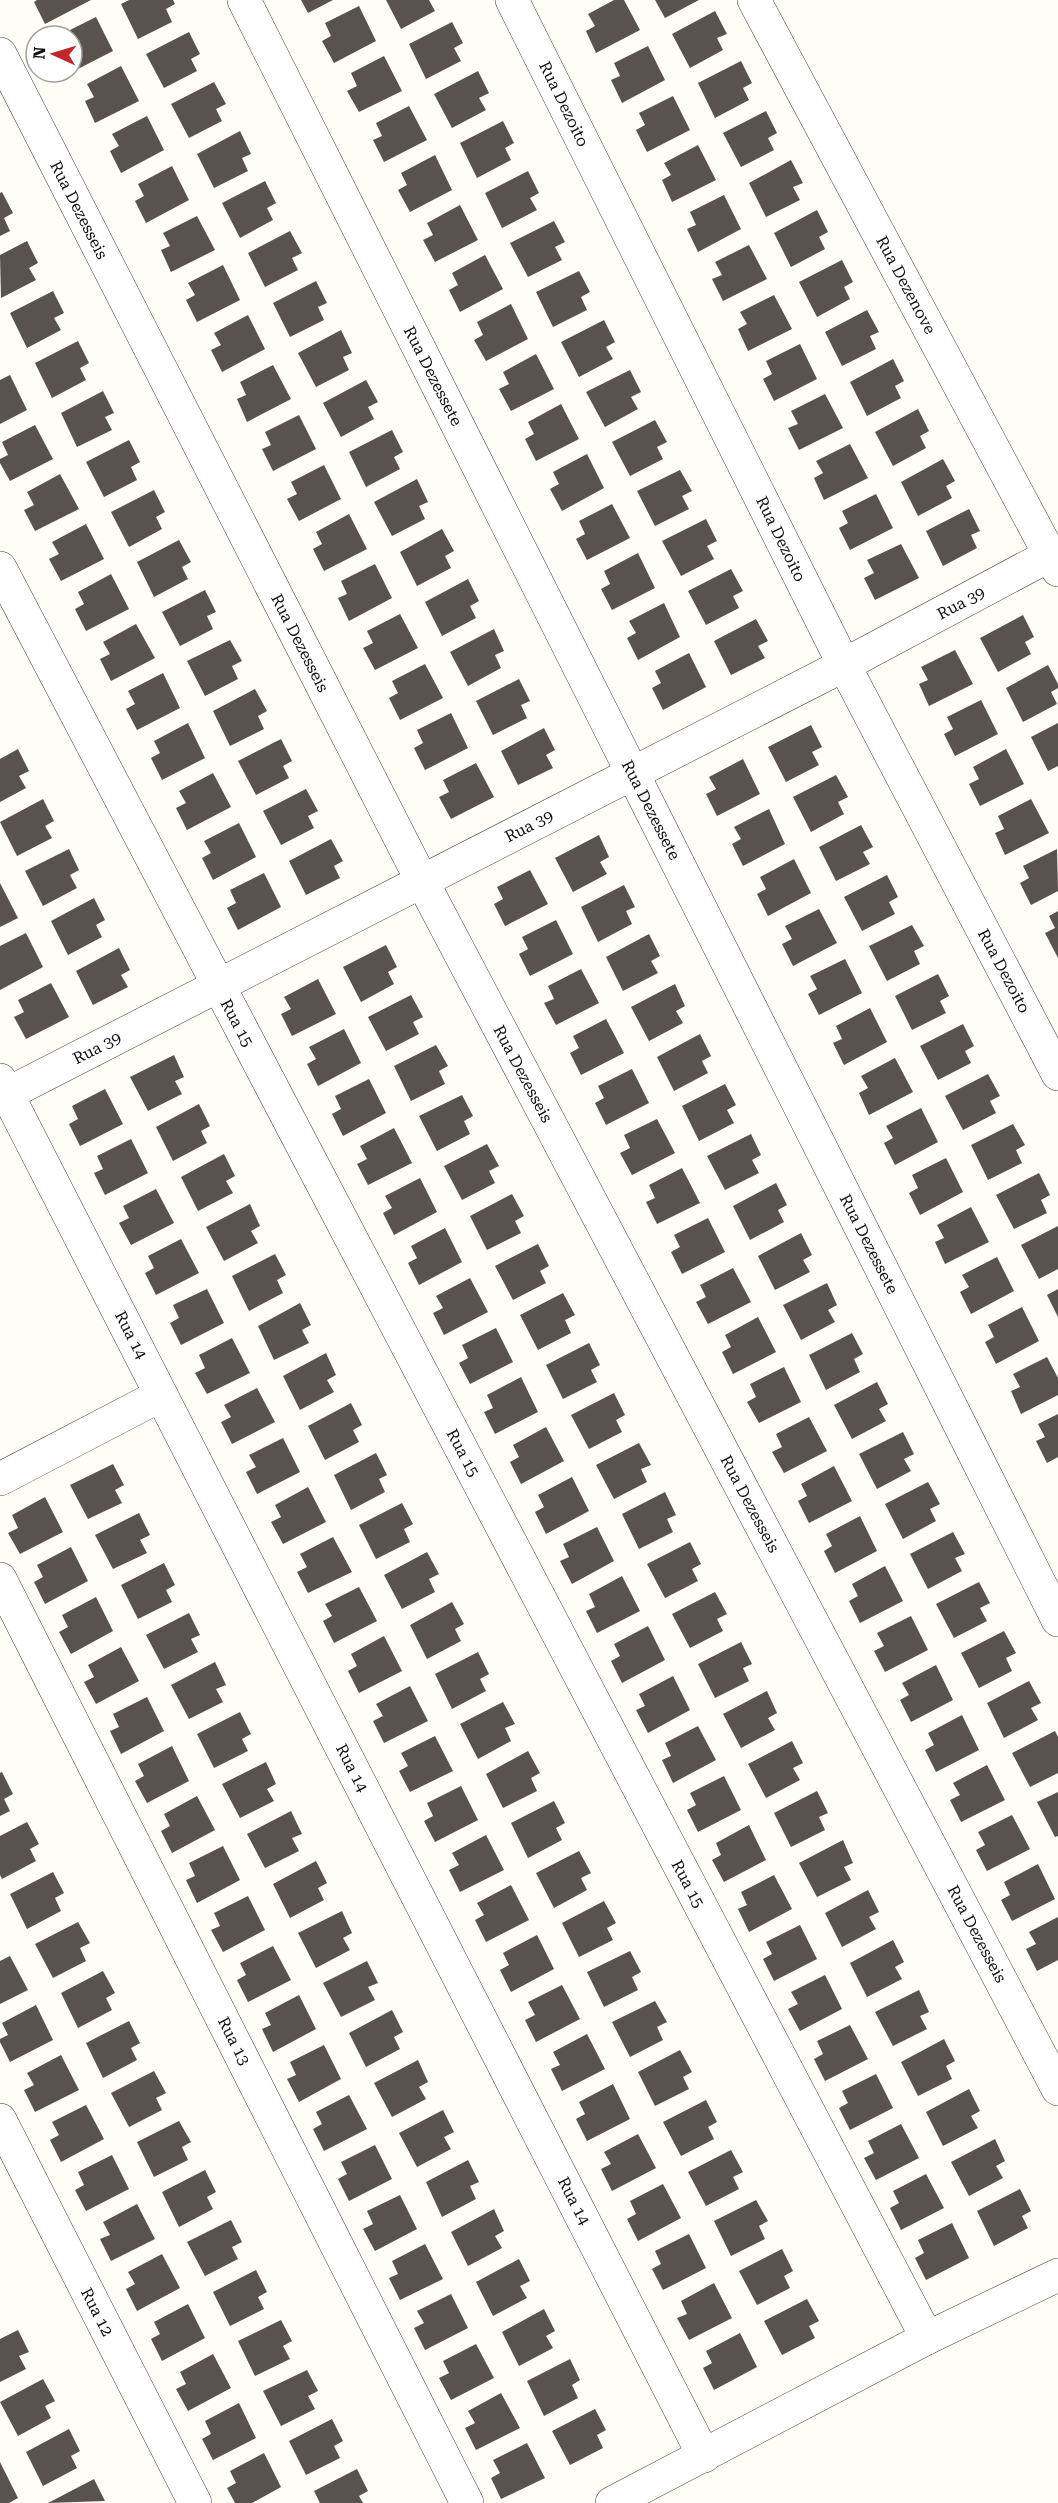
<svg xmlns="http://www.w3.org/2000/svg" width="1058" height="2503" font-family="'Roboto Serif',serif">
<style>
.building{fill:#5a524d}
.lines{fill:none;stroke-linecap:round;stroke-linejoin:round}
.minor-casing{stroke:#444;stroke-width:34}
.minor{stroke:#fff;stroke-width:33}
.labels{text-anchor:middle;dominant-baseline:central;stroke-width:6;stroke-linejoin:round;paint-order:stroke}
.street-label{font-size:16px;fill:#111;stroke:#fff}
</style>
<rect width="100%" height="100%" fill="#fffdf5"/>
<g class="building">
<polygon points="37,0 91,0 45,24 34,2"/>
<polygon points="129,0 173,0 175,4 166,9 172,22 138,39 121,4"/>
<polygon points="301,0 333,0 308,13"/>
<polygon points="386,0 429,0 435,11 401,29"/>
<polygon points="614,0 624,0 640,30 596,53 586,31 595,26 588,14"/>
<polygon points="655,0 699,0 665,18"/>
<polygon points="359,6 376,41 334,63 322,41 331,36 325,23"/>
<polygon points="715,11 727,34 717,38 723,50 690,68 672,34"/>
<polygon points="96,17 113,51 72,72 72,36 63,36 62,34"/>
<polygon points="452,22 463,43 454,48 461,61 426,79 409,44"/>
<polygon points="189,32 200,54 191,59 197,71 164,88 146,54"/>
<polygon points="648,46 665,80 622,103 611,80 620,76 614,63"/>
<polygon points="384,56 402,91 359,112 347,91 357,86 351,73"/>
<polygon points="741,61 752,83 743,88 749,100 715,118 698,83"/>
<polygon points="121,66 139,101 95,123 85,101 94,97 87,84"/>
<polygon points="478,71 489,93 479,98 486,110 452,128 434,94"/>
<polygon points="214,82 226,104 216,109 222,121 189,138 171,104"/>
<polygon points="673,96 690,130 647,152 636,130 645,125 639,113"/>
<polygon points="409,106 427,140 384,162 373,140 382,136 376,123"/>
<polygon points="766,111 777,133 768,138 774,150 741,167 723,133"/>
<polygon points="147,116 164,150 121,173 110,151 119,146 112,134"/>
<polygon points="503,121 514,143 505,148 511,160 477,178 460,143"/>
<polygon points="240,131 251,154 242,158 248,171 214,188 197,154"/>
<polygon points="698,145 716,180 672,202 662,180 671,175 664,163"/>
<polygon points="435,155 452,190 410,212 398,190 407,185 401,173"/>
<polygon points="791,160 803,183 793,187 800,200 766,217 749,183"/>
<polygon points="172,166 189,200 146,223 135,201 144,196 138,184"/>
<polygon points="528,171 539,193 530,198 537,210 502,228 485,193"/>
<polygon points="265,181 276,203 267,208 273,220 240,238 222,203"/>
<polygon points="2,192 13,213 4,218 10,231 0,236 0,193"/>
<polygon points="724,195 741,229 698,252 687,229 696,225 690,212"/>
<polygon points="460,205 478,240 435,262 423,240 433,235 427,223"/>
<polygon points="817,210 828,232 819,237 825,249 791,267 774,233"/>
<polygon points="197,216 215,250 171,272 161,250 170,246 163,233"/>
<polygon points="554,221 565,242 555,247 562,260 528,277 510,243"/>
<polygon points="290,231 302,253 292,258 298,270 265,287 248,253"/>
<polygon points="27,241 38,263 29,268 36,280 1,298 0,255"/>
<polygon points="749,245 767,279 723,301 712,279 722,275 715,262"/>
<polygon points="485,255 503,289 460,312 449,290 458,285 452,273"/>
<polygon points="842,260 853,282 844,287 850,299 817,317 799,282"/>
<polygon points="223,265 240,300 197,322 186,300 195,295 188,283"/>
<polygon points="579,271 590,292 581,297 587,310 553,327 536,292"/>
<polygon points="316,281 327,303 318,307 324,320 290,337 273,303"/>
<polygon points="53,291 64,313 54,318 61,330 27,348 10,313"/>
<polygon points="774,295 792,329 748,351 738,329 747,324 740,312"/>
<polygon points="511,304 528,339 486,361 474,340 483,335 477,322"/>
<polygon points="867,310 879,332 870,336 876,349 842,366 825,332"/>
<polygon points="248,315 265,349 222,372 211,350 221,345 214,333"/>
<polygon points="604,320 615,342 606,347 613,359 579,377 561,342"/>
<polygon points="341,330 352,353 343,357 349,370 316,387 298,353"/>
<polygon points="78,341 89,363 80,368 86,380 52,398 35,363"/>
<polygon points="800,344 817,379 774,401 763,379 772,374 766,361"/>
<polygon points="536,354 554,389 511,411 499,389 509,384 503,372"/>
<polygon points="893,359 904,381 895,386 901,398 867,416 850,382"/>
<polygon points="273,365 291,399 247,422 237,399 246,395 240,382"/>
<polygon points="630,370 641,392 631,397 638,409 605,427 586,392"/>
<polygon points="10,375 27,410 0,424 0,380"/>
<polygon points="366,380 378,402 368,407 374,419 341,437 323,403"/>
<polygon points="103,391 114,413 105,417 112,430 77,447 61,413"/>
<polygon points="825,394 843,428 799,450 788,428 798,424 791,411"/>
<polygon points="561,404 579,439 536,461 525,439 534,434 528,422"/>
<polygon points="918,409 929,431 920,436 926,448 893,466 875,432"/>
<polygon points="299,415 316,449 273,471 262,449 271,445 265,432"/>
<polygon points="655,420 667,442 657,447 663,459 630,476 612,442"/>
<polygon points="35,425 53,459 10,481 0,463 0,459 8,455 2,442"/>
<polygon points="392,430 403,452 394,457 400,469 366,487 349,452"/>
<polygon points="129,440 140,462 131,467 137,480 104,497 86,462"/>
<polygon points="850,444 868,478 824,500 814,478 823,473 816,461"/>
<polygon points="587,454 604,488 562,511 550,489 559,484 553,472"/>
<polygon points="943,459 955,481 946,486 952,498 918,516 901,482"/>
<polygon points="324,465 341,499 299,521 287,499 297,494 291,482"/>
<polygon points="680,470 692,491 682,496 689,509 655,526 637,491"/>
<polygon points="60,474 79,509 35,531 24,510 34,505 27,492"/>
<polygon points="417,479 428,502 419,506 425,519 392,536 374,502"/>
<polygon points="154,490 165,512 156,517 162,529 129,547 111,512"/>
<polygon points="876,494 893,528 850,550 839,528 848,523 842,511"/>
<polygon points="612,504 630,538 587,560 576,539 585,534 579,521"/>
<polygon points="969,509 980,531 971,535 977,548 943,566 926,531"/>
<polygon points="349,514 367,549 324,571 313,549 322,544 316,532"/>
<polygon points="706,519 717,541 707,546 714,559 681,576 662,541"/>
<polygon points="86,524 104,559 61,581 49,559 59,554 52,542"/>
<polygon points="442,529 454,551 445,556 451,568 417,586 400,552"/>
<polygon points="179,540 191,562 182,567 188,579 154,597 137,562"/>
<polygon points="901,544 919,578 875,600 864,578 874,573 867,560"/>
<polygon points="638,553 655,588 612,610 601,589 610,584 604,571"/>
<polygon points="375,564 392,598 349,621 338,598 347,594 341,581"/>
<polygon points="731,569 743,591 733,596 739,608 706,625 688,591"/>
<polygon points="111,574 129,609 86,631 75,609 84,604 78,592"/>
<polygon points="468,579 479,601 470,606 476,618 442,636 425,602"/>
<polygon points="205,590 216,612 207,616 213,629 180,646 162,612"/>
<polygon points="664,603 680,637 638,660 627,638 636,633 629,621"/>
<polygon points="400,614 418,648 375,670 363,648 373,643 367,631"/>
<polygon points="1023,615 1034,637 1025,642 1031,654 998,672 980,638"/>
<polygon points="756,619 768,641 758,646 765,658 731,675 714,641"/>
<polygon points="136,624 155,658 111,681 100,659 110,654 103,642"/>
<polygon points="494,629 504,651 495,655 501,668 468,686 450,652"/>
<polygon points="230,640 242,661 232,666 238,679 205,696 187,661"/>
<polygon points="955,650 973,684 929,706 919,684 928,680 921,667"/>
<polygon points="689,653 706,687 663,710 652,688 661,683 655,671"/>
<polygon points="425,664 443,698 400,720 389,698 398,693 392,681"/>
<polygon points="1048,665 1058,684 1058,688 1051,692 1057,704 1023,722 1006,688"/>
<polygon points="163,673 180,708 137,730 126,709 135,704 128,691"/>
<polygon points="519,679 530,701 521,705 527,718 493,735 476,701"/>
<polygon points="255,689 267,711 258,716 264,729 230,746 213,711"/>
<polygon points="981,700 998,734 955,756 944,734 953,729 947,717"/>
<polygon points="451,713 468,748 425,770 414,748 423,743 417,730"/>
<polygon points="188,723 205,758 162,780 151,758 160,753 154,741"/>
<polygon points="1058,723 1058,766 1048,771 1031,737"/>
<polygon points="811,725 822,747 812,752 819,765 786,782 768,747"/>
<polygon points="544,728 555,750 546,755 553,768 518,785 501,751"/>
<polygon points="281,739 292,761 283,766 289,778 256,795 238,761"/>
<polygon points="18,749 29,771 19,776 26,788 0,802 0,759"/>
<polygon points="1006,749 1024,784 980,806 969,784 979,779 973,767"/>
<polygon points="743,759 760,794 717,816 706,794 716,789 709,777"/>
<polygon points="476,763 494,797 451,819 439,797 449,792 443,780"/>
<polygon points="213,773 231,807 187,830 176,808 186,803 179,791"/>
<polygon points="836,775 848,797 838,802 844,814 811,832 793,797"/>
<polygon points="306,789 318,811 308,816 314,828 281,845 263,811"/>
<polygon points="43,799 54,821 45,826 52,838 17,856 0,822"/>
<polygon points="1031,799 1049,833 1005,855 995,833 1004,829 998,816"/>
<polygon points="769,809 785,844 743,866 732,844 741,839 734,827"/>
<polygon points="239,823 256,857 213,880 202,858 211,853 204,841"/>
<polygon points="861,825 873,847 863,852 870,864 836,881 819,847"/>
<polygon points="599,835 609,857 600,862 607,874 573,892 555,858"/>
<polygon points="331,839 343,861 334,866 340,878 306,895 289,861"/>
<polygon points="69,849 79,870 70,875 77,888 43,906 25,871"/>
<polygon points="1057,849 1058,891 1031,905 1020,883 1029,878 1023,866"/>
<polygon points="794,859 811,893 768,916 757,894 766,889 760,877"/>
<polygon points="530,870 548,904 505,926 494,904 503,899 497,887"/>
<polygon points="264,873 281,907 238,930 227,908 236,903 230,890"/>
<polygon points="887,875 898,897 889,902 895,914 862,931 844,897"/>
<polygon points="0,883 18,918 0,927"/>
<polygon points="624,885 635,907 626,911 632,924 598,942 581,907"/>
<polygon points="94,898 105,920 96,925 102,937 68,955 51,921"/>
<polygon points="819,909 837,943 793,966 782,944 792,939 785,926"/>
<polygon points="1058,911 1058,958 1045,933 1055,928 1049,916"/>
<polygon points="556,920 573,954 530,976 519,954 528,949 522,937"/>
<polygon points="912,925 924,946 914,951 920,964 887,981 869,946"/>
<polygon points="26,933 43,967 0,990 0,946"/>
<polygon points="649,934 660,956 651,961 658,973 623,991 606,957"/>
<polygon points="386,945 397,967 388,972 394,984 361,1002 343,967"/>
<polygon points="119,948 130,970 121,975 128,987 93,1005 76,971"/>
<polygon points="845,959 862,993 819,1015 808,994 817,989 810,976"/>
<polygon points="581,969 599,1003 556,1025 544,1003 554,999 548,986"/>
<polygon points="938,974 949,996 940,1001 946,1013 912,1030 895,996"/>
<polygon points="318,979 336,1014 292,1036 281,1014 291,1009 284,997"/>
<polygon points="51,983 69,1017 26,1039 14,1017 24,1012 18,1000"/>
<polygon points="675,984 685,1006 676,1011 683,1023 649,1041 631,1007"/>
<polygon points="411,995 423,1017 413,1022 419,1034 386,1051 368,1017"/>
<polygon points="870,1008 887,1042 844,1065 833,1043 842,1039 836,1026"/>
<polygon points="606,1019 624,1053 581,1075 570,1053 579,1048 573,1036"/>
<polygon points="963,1024 974,1046 965,1051 971,1063 938,1080 920,1046"/>
<polygon points="344,1029 361,1063 318,1086 307,1064 316,1059 309,1047"/>
<polygon points="700,1034 711,1056 702,1061 708,1073 674,1091 657,1057"/>
<polygon points="436,1045 448,1066 439,1071 445,1084 411,1101 394,1066"/>
<polygon points="174,1055 184,1077 175,1081 182,1094 148,1111 130,1077"/>
<polygon points="895,1058 913,1092 869,1115 859,1093 868,1088 861,1076"/>
<polygon points="632,1069 649,1103 606,1125 595,1103 604,1098 598,1086"/>
<polygon points="988,1074 1000,1096 990,1101 996,1113 963,1130 945,1096"/>
<polygon points="369,1079 386,1113 343,1136 332,1114 341,1109 335,1096"/>
<polygon points="725,1084 736,1105 727,1110 734,1123 699,1141 682,1106"/>
<polygon points="105,1089 123,1124 80,1146 69,1124 78,1119 72,1106"/>
<polygon points="462,1095 473,1116 464,1121 470,1134 437,1151 419,1116"/>
<polygon points="199,1104 210,1126 201,1131 207,1143 173,1161 156,1127"/>
<polygon points="921,1108 938,1142 895,1165 884,1143 893,1138 886,1126"/>
<polygon points="657,1119 675,1153 632,1175 620,1153 630,1148 624,1135"/>
<polygon points="1013,1124 1025,1145 1016,1150 1022,1163 988,1180 971,1145"/>
<polygon points="394,1128 412,1163 368,1185 357,1164 367,1159 360,1146"/>
<polygon points="751,1134 761,1155 752,1160 759,1173 725,1190 707,1156"/>
<polygon points="131,1139 148,1173 105,1195 94,1173 103,1169 97,1156"/>
<polygon points="487,1144 499,1166 489,1171 495,1183 462,1200 444,1166"/>
<polygon points="224,1154 235,1176 226,1181 233,1193 198,1211 181,1177"/>
<polygon points="946,1158 963,1192 920,1215 909,1193 918,1188 912,1175"/>
<polygon points="682,1168 700,1203 657,1224 646,1202 655,1198 649,1185"/>
<polygon points="1039,1173 1050,1195 1041,1200 1047,1213 1014,1229 996,1195"/>
<polygon points="420,1178 437,1212 394,1235 383,1213 392,1208 385,1196"/>
<polygon points="776,1183 787,1205 778,1210 784,1222 750,1240 733,1206"/>
<polygon points="156,1189 174,1223 131,1245 119,1223 129,1218 123,1206"/>
<polygon points="512,1194 524,1216 515,1221 521,1233 487,1250 470,1216"/>
<polygon points="250,1204 260,1226 251,1231 258,1243 224,1261 206,1227"/>
<polygon points="971,1207 989,1242 945,1264 935,1242 944,1238 937,1225"/>
<polygon points="708,1218 725,1252 682,1274 671,1252 680,1247 674,1235"/>
<polygon points="1058,1226 1058,1269 1039,1279 1021,1245"/>
<polygon points="445,1228 462,1262 419,1285 408,1263 417,1258 411,1246"/>
<polygon points="801,1233 812,1255 803,1260 810,1272 775,1290 758,1256"/>
<polygon points="181,1239 199,1273 156,1295 145,1273 154,1268 148,1256"/>
<polygon points="538,1244 549,1266 540,1271 546,1283 513,1300 495,1266"/>
<polygon points="275,1254 286,1275 277,1280 283,1293 249,1311 232,1276"/>
<polygon points="997,1257 1014,1291 971,1314 960,1292 969,1287 962,1275"/>
<polygon points="733,1268 751,1302 708,1324 696,1302 706,1297 700,1285"/>
<polygon points="470,1278 488,1312 444,1335 433,1313 443,1308 436,1296"/>
<polygon points="827,1283 837,1305 828,1310 835,1322 801,1340 783,1305"/>
<polygon points="207,1289 224,1323 181,1345 170,1323 179,1318 173,1305"/>
<polygon points="1058,1289 1058,1317 1047,1295"/>
<polygon points="563,1293 575,1315 565,1320 571,1333 538,1350 520,1315"/>
<polygon points="300,1303 311,1325 302,1330 309,1343 274,1360 258,1326"/>
<polygon points="1022,1307 1039,1341 996,1364 985,1342 994,1337 988,1325"/>
<polygon points="758,1317 776,1352 733,1374 722,1352 731,1347 725,1335"/>
<polygon points="496,1328 513,1362 470,1384 459,1363 468,1358 462,1345"/>
<polygon points="852,1333 863,1354 854,1359 860,1372 826,1390 809,1355"/>
<polygon points="232,1338 250,1373 207,1394 195,1373 205,1368 199,1355"/>
<polygon points="589,1343 600,1365 591,1370 597,1382 563,1399 546,1365"/>
<polygon points="326,1353 336,1375 327,1380 334,1392 300,1410 283,1376"/>
<polygon points="1047,1357 1058,1378 1058,1395 1021,1414 1011,1391 1020,1387 1013,1374"/>
<polygon points="784,1367 801,1402 759,1423 747,1402 756,1397 750,1384"/>
<polygon points="521,1377 538,1412 495,1434 484,1412 493,1408 487,1395"/>
<polygon points="877,1382 888,1404 879,1409 886,1421 852,1439 834,1405"/>
<polygon points="257,1388 275,1422 232,1444 221,1422 231,1417 224,1405"/>
<polygon points="614,1393 625,1415 616,1420 622,1432 589,1449 571,1415"/>
<polygon points="351,1403 362,1425 353,1430 359,1442 325,1460 308,1426"/>
<polygon points="1058,1414 1058,1457 1047,1463 1036,1441 1045,1437 1038,1424"/>
<polygon points="809,1417 827,1451 784,1473 772,1452 782,1447 776,1434"/>
<polygon points="546,1427 564,1461 521,1484 510,1462 519,1457 513,1445"/>
<polygon points="903,1432 914,1454 904,1459 911,1471 877,1489 859,1454"/>
<polygon points="283,1438 300,1472 257,1494 246,1472 256,1467 249,1455"/>
<polygon points="639,1443 651,1465 641,1469 647,1482 614,1499 596,1465"/>
<polygon points="376,1453 387,1475 379,1479 385,1492 351,1510 334,1475"/>
<polygon points="113,1464 124,1485 115,1490 122,1503 88,1519 70,1485"/>
<polygon points="834,1466 852,1501 809,1523 798,1501 807,1496 801,1484"/>
<polygon points="572,1477 589,1511 546,1534 535,1512 544,1507 538,1495"/>
<polygon points="928,1482 940,1504 930,1509 936,1521 903,1539 885,1504"/>
<polygon points="308,1487 326,1522 283,1544 271,1522 281,1517 275,1505"/>
<polygon points="665,1492 676,1515 667,1519 673,1532 639,1549 622,1514"/>
<polygon points="45,1497 63,1532 20,1554 8,1533 18,1528 12,1515"/>
<polygon points="402,1503 413,1524 404,1529 410,1542 376,1559 359,1525"/>
<polygon points="139,1513 150,1535 140,1540 147,1553 113,1569 95,1535"/>
<polygon points="860,1516 877,1551 835,1573 824,1551 832,1546 826,1534"/>
<polygon points="597,1527 614,1561 572,1584 560,1561 569,1557 563,1544"/>
<polygon points="953,1532 965,1554 955,1558 962,1571 928,1589 910,1554"/>
<polygon points="333,1537 352,1572 308,1593 297,1572 307,1567 300,1554"/>
<polygon points="690,1542 701,1564 692,1569 698,1581 665,1598 647,1564"/>
<polygon points="71,1547 88,1581 45,1604 34,1582 43,1577 37,1565"/>
<polygon points="427,1552 439,1574 429,1579 435,1592 402,1609 384,1575"/>
<polygon points="164,1563 175,1585 166,1590 172,1602 138,1619 121,1585"/>
<polygon points="885,1566 903,1601 860,1623 849,1601 858,1596 852,1584"/>
<polygon points="622,1576 640,1611 597,1633 586,1611 595,1607 589,1594"/>
<polygon points="979,1582 990,1603 980,1608 987,1621 954,1638 936,1604"/>
<polygon points="359,1587 377,1621 334,1643 323,1621 332,1616 325,1604"/>
<polygon points="715,1592 727,1614 717,1619 723,1631 690,1648 672,1614"/>
<polygon points="96,1597 113,1631 71,1654 59,1632 68,1627 62,1615"/>
<polygon points="452,1602 464,1624 455,1629 461,1641 427,1659 410,1625"/>
<polygon points="189,1613 200,1635 191,1639 198,1652 164,1669 146,1635"/>
<polygon points="911,1616 928,1650 885,1672 874,1651 884,1646 877,1633"/>
<polygon points="648,1626 665,1660 622,1683 611,1661 620,1656 614,1644"/>
<polygon points="1004,1631 1016,1653 1006,1658 1012,1671 979,1688 961,1653"/>
<polygon points="384,1636 402,1671 359,1693 348,1671 357,1666 351,1654"/>
<polygon points="741,1642 752,1664 743,1668 749,1681 715,1698 698,1664"/>
<polygon points="121,1647 139,1681 96,1704 84,1682 94,1677 88,1665"/>
<polygon points="478,1652 489,1674 480,1679 486,1691 452,1709 435,1674"/>
<polygon points="215,1662 226,1685 216,1689 223,1702 189,1719 171,1685"/>
<polygon points="936,1665 953,1700 911,1722 900,1700 909,1695 902,1683"/>
<polygon points="673,1676 690,1710 648,1733 636,1710 645,1706 639,1694"/>
<polygon points="1029,1681 1041,1703 1031,1708 1038,1720 1004,1738 987,1703"/>
<polygon points="410,1686 428,1721 384,1743 373,1721 383,1716 376,1704"/>
<polygon points="767,1691 777,1713 768,1718 775,1730 741,1748 723,1714"/>
<polygon points="147,1697 164,1731 121,1754 110,1731 119,1727 113,1714"/>
<polygon points="503,1702 515,1724 505,1728 511,1741 478,1759 460,1724"/>
<polygon points="240,1712 251,1734 242,1739 248,1751 214,1768 197,1734"/>
<polygon points="962,1715 979,1750 936,1772 925,1750 934,1745 928,1733"/>
<polygon points="698,1726 716,1760 673,1783 662,1760 671,1756 665,1743"/>
<polygon points="1055,1731 1058,1737 1058,1773 1030,1787 1012,1753"/>
<polygon points="435,1736 453,1771 410,1792 399,1771 408,1766 401,1753"/>
<polygon points="792,1741 803,1763 793,1768 800,1780 766,1798 748,1764"/>
<polygon points="172,1746 189,1781 147,1803 135,1781 144,1776 138,1764"/>
<polygon points="528,1751 540,1773 531,1778 537,1791 503,1808 486,1774"/>
<polygon points="266,1762 276,1784 267,1789 274,1801 240,1818 222,1784"/>
<polygon points="987,1765 1005,1800 961,1822 950,1800 960,1795 953,1783"/>
<polygon points="2,1772 13,1794 4,1799 10,1811 0,1816 0,1773"/>
<polygon points="724,1776 741,1810 698,1832 687,1810 696,1805 690,1793"/>
<polygon points="461,1786 478,1820 435,1842 424,1821 433,1816 427,1803"/>
<polygon points="817,1791 828,1813 819,1817 825,1830 791,1847 774,1813"/>
<polygon points="1058,1792 1058,1836 1055,1837 1037,1802"/>
<polygon points="197,1796 215,1830 172,1853 161,1831 170,1826 164,1814"/>
<polygon points="554,1801 565,1823 556,1828 562,1840 528,1858 511,1823"/>
<polygon points="291,1811 302,1834 292,1838 299,1851 265,1868 247,1834"/>
<polygon points="1012,1815 1030,1849 987,1871 976,1850 985,1845 978,1832"/>
<polygon points="27,1822 39,1844 30,1849 36,1861 2,1879 0,1875 0,1836"/>
<polygon points="749,1825 766,1860 724,1882 712,1860 721,1855 716,1843"/>
<polygon points="486,1835 504,1870 460,1892 449,1870 459,1865 452,1853"/>
<polygon points="843,1840 853,1863 844,1867 851,1880 817,1897 799,1863"/>
<polygon points="223,1846 240,1880 197,1903 186,1880 195,1876 189,1863"/>
<polygon points="579,1851 591,1873 581,1878 587,1890 554,1908 536,1873"/>
<polygon points="316,1861 327,1883 318,1888 324,1900 290,1918 273,1884"/>
<polygon points="1038,1864 1055,1899 1012,1921 1001,1900 1010,1895 1004,1882"/>
<polygon points="53,1872 64,1893 55,1898 61,1911 27,1929 10,1894"/>
<polygon points="774,1875 792,1909 749,1932 738,1909 747,1905 741,1892"/>
<polygon points="511,1885 529,1920 486,1942 475,1920 484,1915 477,1903"/>
<polygon points="868,1890 879,1912 869,1917 876,1929 842,1947 825,1913"/>
<polygon points="248,1896 265,1930 223,1952 211,1930 220,1926 214,1913"/>
<polygon points="604,1901 616,1923 607,1928 613,1940 579,1957 562,1923"/>
<polygon points="342,1911 352,1933 343,1938 350,1950 316,1968 298,1933"/>
<polygon points="1058,1917 1058,1960 1037,1971 1026,1949 1036,1944 1029,1932"/>
<polygon points="78,1922 90,1943 80,1948 86,1961 53,1978 35,1944"/>
<polygon points="800,1925 817,1959 774,1981 763,1959 772,1954 766,1942"/>
<polygon points="537,1935 554,1969 511,1992 500,1970 509,1965 503,1953"/>
<polygon points="893,1940 904,1962 895,1967 902,1979 867,1997 850,1963"/>
<polygon points="273,1946 291,1980 248,2002 237,1980 246,1975 240,1963"/>
<polygon points="630,1951 641,1972 632,1977 638,1990 604,2007 587,1972"/>
<polygon points="10,1956 28,1990 0,2004 0,1961"/>
<polygon points="367,1961 378,1983 368,1987 375,2000 341,2017 323,1983"/>
<polygon points="103,1971 115,1993 106,1998 112,2010 78,2028 61,1993"/>
<polygon points="825,1975 842,2009 800,2031 788,2009 798,2004 791,1992"/>
<polygon points="562,1985 580,2019 536,2042 525,2020 535,2015 528,2002"/>
<polygon points="919,1990 929,2012 920,2016 927,2029 893,2046 875,2012"/>
<polygon points="299,1995 316,2029 273,2052 262,2029 271,2025 265,2013"/>
<polygon points="655,2001 667,2022 657,2027 663,2040 630,2057 612,2022"/>
<polygon points="36,2005 53,2040 10,2062 0,2042 0,2039 8,2035 2,2023"/>
<polygon points="392,2010 403,2032 394,2037 400,2049 366,2067 349,2033"/>
<polygon points="129,2021 140,2043 131,2048 137,2060 103,2078 86,2043"/>
<polygon points="850,2025 868,2059 825,2081 814,2059 823,2054 817,2041"/>
<polygon points="587,2034 605,2069 562,2091 551,2069 560,2065 553,2052"/>
<polygon points="944,2039 955,2061 946,2066 952,2079 918,2096 901,2062"/>
<polygon points="324,2045 341,2079 299,2102 287,2079 296,2075 290,2062"/>
<polygon points="680,2050 692,2072 683,2077 689,2089 655,2106 638,2072"/>
<polygon points="61,2055 79,2090 35,2112 24,2090 34,2085 27,2073"/>
<polygon points="418,2060 428,2082 419,2087 426,2099 392,2117 374,2083"/>
<polygon points="154,2071 166,2093 156,2098 162,2110 129,2127 111,2093"/>
<polygon points="876,2074 893,2108 850,2130 839,2108 848,2103 842,2091"/>
<polygon points="613,2084 630,2119 587,2141 576,2119 585,2114 579,2102"/>
<polygon points="969,2089 980,2111 971,2116 978,2128 943,2146 926,2112"/>
<polygon points="349,2095 367,2129 324,2151 313,2129 322,2124 316,2112"/>
<polygon points="706,2100 717,2122 708,2127 714,2139 681,2156 663,2122"/>
<polygon points="86,2105 104,2139 61,2162 50,2140 59,2135 52,2122"/>
<polygon points="443,2110 454,2132 444,2137 451,2149 417,2167 399,2133"/>
<polygon points="179,2121 191,2142 182,2147 188,2160 154,2177 137,2142"/>
<polygon points="901,2124 919,2158 876,2180 864,2158 874,2153 868,2141"/>
<polygon points="638,2134 656,2168 612,2191 601,2169 611,2164 604,2152"/>
<polygon points="995,2139 1005,2161 996,2166 1003,2178 969,2196 951,2162"/>
<polygon points="375,2145 392,2179 349,2201 338,2179 347,2174 341,2162"/>
<polygon points="731,2150 743,2172 733,2177 739,2189 706,2206 688,2172"/>
<polygon points="112,2155 129,2189 86,2211 75,2190 84,2185 78,2172"/>
<polygon points="468,2160 479,2182 470,2186 476,2199 442,2217 426,2182"/>
<polygon points="205,2170 216,2192 207,2197 213,2209 179,2227 162,2192"/>
<polygon points="926,2174 944,2208 901,2230 890,2208 899,2203 893,2191"/>
<polygon points="663,2184 681,2218 638,2241 627,2219 636,2214 630,2201"/>
<polygon points="1020,2189 1031,2211 1022,2216 1028,2228 994,2246 977,2211"/>
<polygon points="400,2195 417,2229 375,2251 363,2229 373,2224 367,2211"/>
<polygon points="756,2200 768,2221 759,2226 765,2239 731,2256 714,2221"/>
<polygon points="137,2204 155,2239 111,2261 100,2239 110,2235 103,2222"/>
<polygon points="494,2209 504,2231 495,2236 502,2248 468,2266 451,2232"/>
<polygon points="231,2220 242,2242 232,2247 238,2259 205,2276 187,2242"/>
<polygon points="952,2223 969,2258 926,2280 915,2258 924,2253 918,2240"/>
<polygon points="689,2234 706,2268 663,2290 652,2269 661,2264 655,2251"/>
<polygon points="425,2244 443,2279 400,2300 389,2278 398,2274 392,2261"/>
<polygon points="782,2249 793,2271 784,2276 790,2288 757,2305 739,2271"/>
<polygon points="162,2254 180,2288 137,2311 126,2289 135,2284 128,2272"/>
<polygon points="519,2259 530,2281 520,2286 527,2298 493,2316 476,2282"/>
<polygon points="256,2270 267,2292 258,2297 264,2309 230,2326 213,2292"/>
<polygon points="714,2283 732,2318 689,2340 677,2318 687,2314 681,2301"/>
<polygon points="451,2294 468,2328 425,2350 414,2328 424,2323 417,2311"/>
<polygon points="807,2299 819,2321 809,2326 815,2338 782,2355 764,2321"/>
<polygon points="188,2304 205,2338 162,2361 151,2339 160,2334 154,2322"/>
<polygon points="544,2309 555,2331 546,2336 553,2348 519,2366 502,2332"/>
<polygon points="281,2320 292,2341 283,2346 290,2359 255,2376 238,2341"/>
<polygon points="18,2330 29,2352 19,2356 26,2369 0,2382 0,2339"/>
<polygon points="740,2333 757,2367 714,2390 703,2368 712,2363 706,2351"/>
<polygon points="476,2344 494,2378 451,2400 439,2378 449,2373 443,2361"/>
<polygon points="213,2354 231,2388 188,2411 176,2389 186,2384 180,2372"/>
<polygon points="570,2359 580,2380 572,2385 578,2398 544,2416 527,2381"/>
<polygon points="307,2370 318,2391 308,2396 315,2409 281,2426 263,2391"/>
<polygon points="43,2379 55,2401 45,2406 51,2418 18,2436 0,2402"/>
<polygon points="501,2393 520,2428 476,2450 465,2428 475,2423 468,2411"/>
<polygon points="239,2403 256,2438 213,2460 202,2439 211,2434 205,2421"/>
<polygon points="595,2409 606,2430 597,2435 603,2448 570,2465 552,2431"/>
<polygon points="332,2419 343,2441 334,2446 340,2458 306,2475 289,2441"/>
<polygon points="69,2429 80,2451 71,2456 77,2468 43,2486 26,2452"/>
<polygon points="527,2443 545,2478 501,2499 491,2478 500,2473 493,2460"/>
<polygon points="264,2453 281,2487 252,2503 235,2503 227,2488 236,2483 230,2471"/>
<polygon points="0,2462 18,2498 9,2503 0,2503"/>
<polygon points="357,2469 368,2491 359,2496 363,2503 320,2503 314,2491"/>
<polygon points="94,2479 105,2501 48,2503"/>
</g>
<g class="lines">
<g class="minor-casing">
<g id="minor">
<polyline points="244,0 1058,1620"/>
<polyline points="512,0 844,665 1058,1074"/>
<polyline points="754,0 1058,570"/>
<polyline points="0,54 422,881 1058,2089"/>
<polyline points="0,568 927,2338"/>
<polyline points="0,1080 704,2456"/>
<polyline points="7,1094 844,665 1050,555"/>
<polyline points="0,1479 161,1395"/>
<polyline points="0,1579 467,2503"/>
<polyline points="0,2120 195,2503"/>
<polyline points="612,2503 927,2338 1058,2275"/>
</g>
</g>
<use href="#minor" class="minor"/>
</g>
<g class="labels">
<g class="street-label">
<text transform="translate(564 104) rotate(64)">Rua Dezoito</text>
<text transform="translate(79 210) rotate(63)">Rua Dezesseis</text>
<text transform="translate(906 285) rotate(62)">Rua Dezenove</text>
<text transform="translate(433 376) rotate(63)">Rua Dezessete</text>
<text transform="translate(781 539) rotate(64)">Rua Dezoito</text>
<text transform="translate(961 603) rotate(-28)">Rua 39</text>
<text transform="translate(300 643) rotate(63)">Rua Dezesseis</text>
<text transform="translate(651 810) rotate(63)">Rua Dezessete</text>
<text transform="translate(529 826) rotate(-27)">Rua 39</text>
<text transform="translate(1004 971) rotate(62)">Rua Dezoito</text>
<text transform="translate(237 1023) rotate(62)">Rua 15</text>
<text transform="translate(97 1048) rotate(-27)">Rua 39</text>
<text transform="translate(523 1074) rotate(62)">Rua Dezesseis</text>
<text transform="translate(869 1244) rotate(63)">Rua Dezessete</text>
<text transform="translate(131 1335) rotate(63)">Rua 14</text>
<text transform="translate(463 1453) rotate(62)">Rua 15</text>
<text transform="translate(750 1504) rotate(62)">Rua Dezesseis</text>
<text transform="translate(352 1768) rotate(63)">Rua 14</text>
<text transform="translate(688 1884) rotate(62)">Rua 15</text>
<text transform="translate(977 1934) rotate(62)">Rua Dezesseis</text>
<text transform="translate(234 2041) rotate(63)">Rua 13</text>
<text transform="translate(574 2201) rotate(63)">Rua 14</text>
<text transform="translate(97 2312) rotate(63)">Rua 12</text>
</g>
</g>
<g transform="translate(54 54) rotate(274)"><circle r="28" fill="#ffffff" stroke="#a0a0a0" stroke-width="1.5"/>
<path d="M0-4.5L10 22L0 15L-10 22Z" fill="#c4262e"/>
<text y="-9" font-size="16" font-weight="bold" text-anchor="middle" fill="#111111">N</text>
</g>
</svg>
